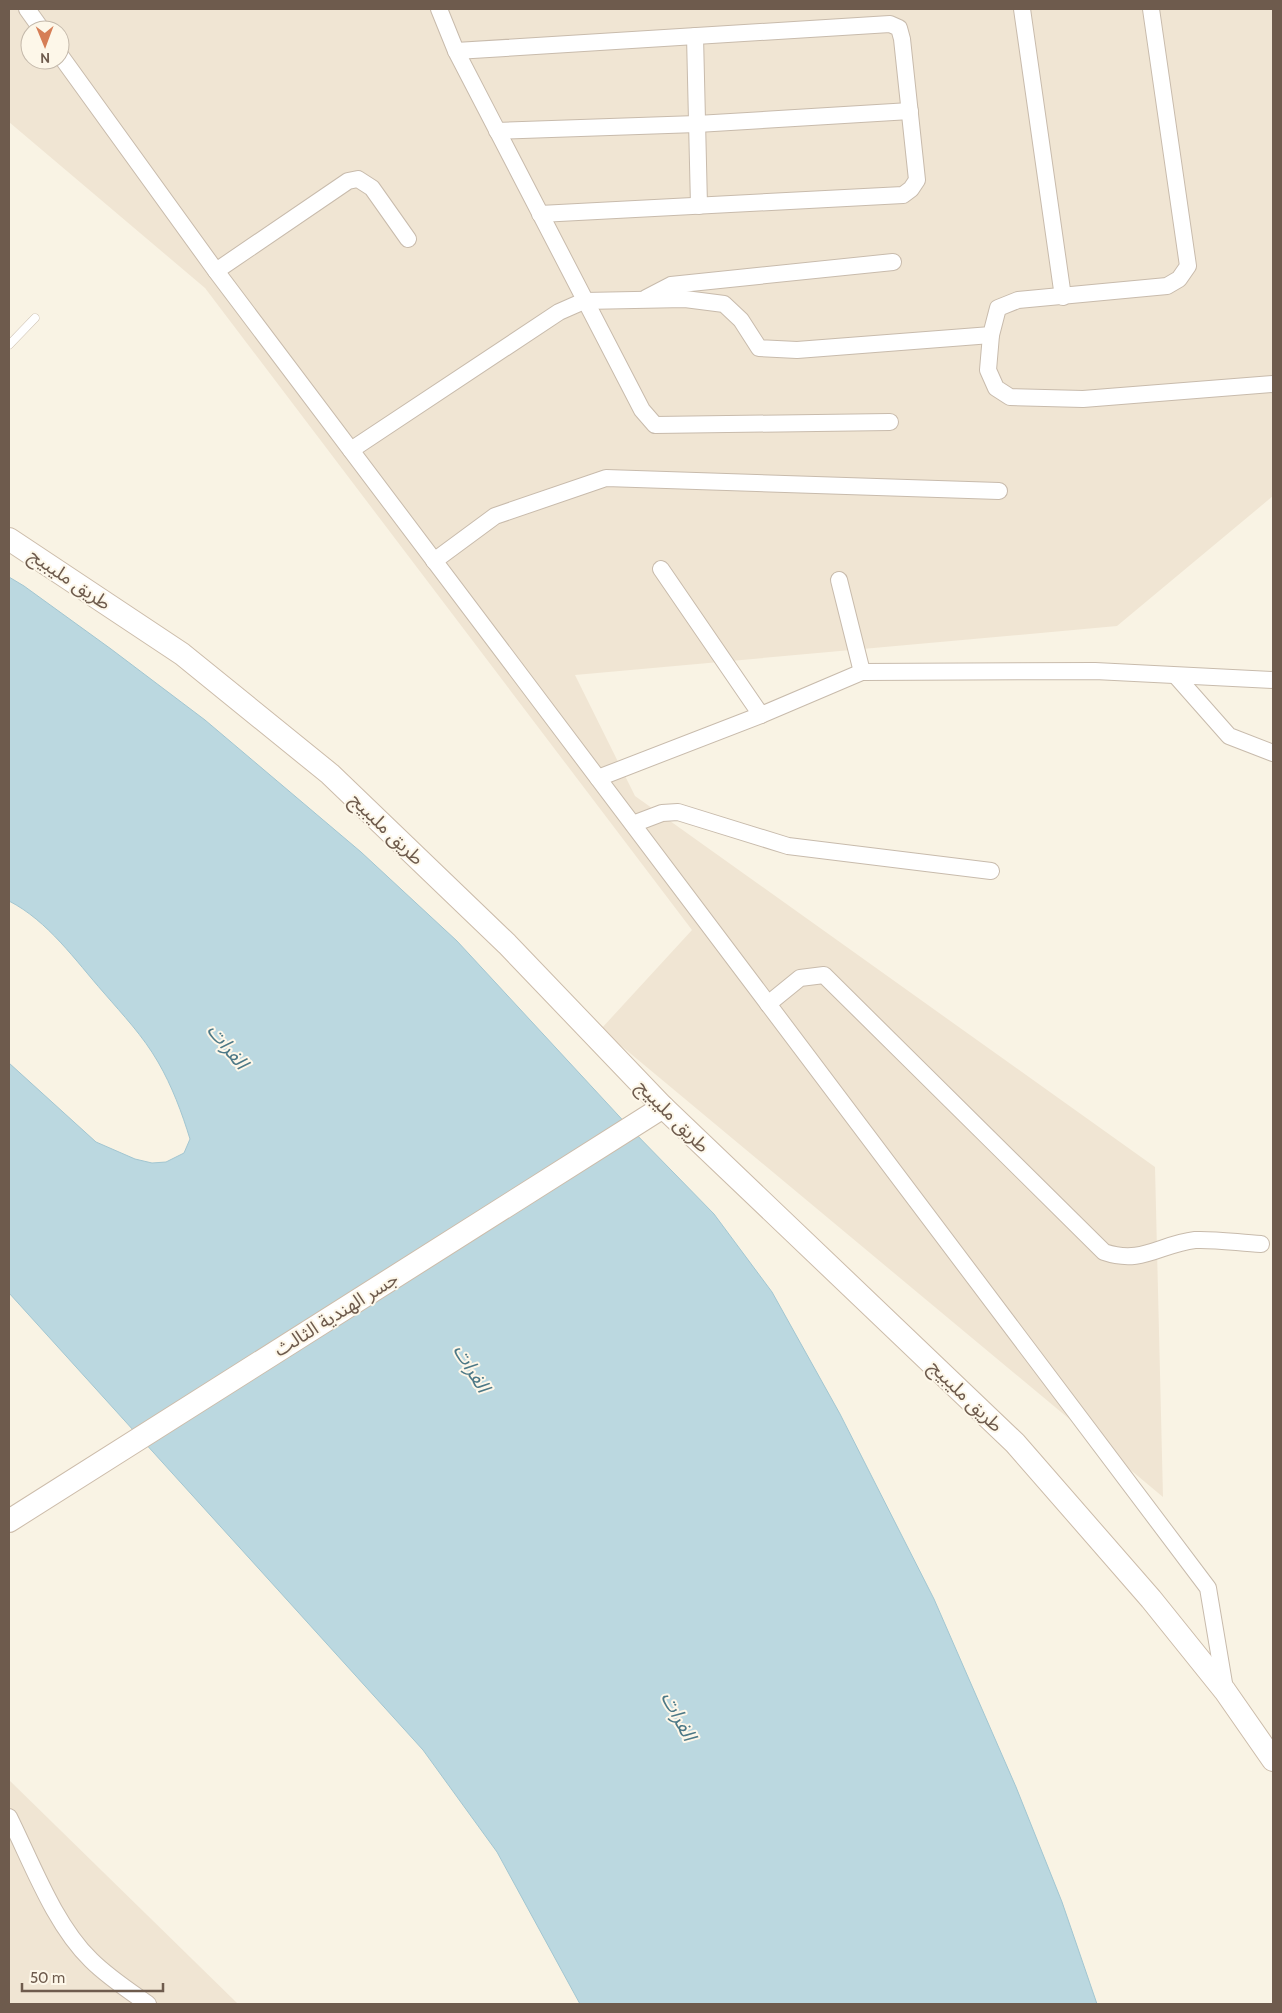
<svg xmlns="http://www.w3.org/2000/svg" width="1282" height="2013" font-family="Cabin,'Noto Sans Arabic',sans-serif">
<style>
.residential{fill:#f0e5d3;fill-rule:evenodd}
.water{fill:#bbd8e0;stroke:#a2c6d1}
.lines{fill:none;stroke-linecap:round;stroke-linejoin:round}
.lane-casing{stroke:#c8bbac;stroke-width:9}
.street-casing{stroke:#c8bbac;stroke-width:18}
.secondary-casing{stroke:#ccbcaa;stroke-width:24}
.lane{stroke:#fff;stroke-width:8}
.street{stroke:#fff;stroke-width:16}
.secondary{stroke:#fff;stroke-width:22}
.labels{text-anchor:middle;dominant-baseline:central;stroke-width:4;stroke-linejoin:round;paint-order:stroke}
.street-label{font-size:19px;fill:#6e5b4d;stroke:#fdf7e9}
.water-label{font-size:20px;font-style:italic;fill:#4c7886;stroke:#fdf7e9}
</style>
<rect width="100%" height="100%" fill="#f9f3e4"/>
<g class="residential">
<path d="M9 9H1273V496L1117 626 575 675 635 796 1155 1167 1163 1497 601 1029 692 930 205 288 9 122ZM30 30H60V60H30Z"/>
<polygon points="9,1780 238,2004 9,2004"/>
</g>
<path class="water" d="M9 577 24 586 111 649 205 720 361 852 457 941 630 1128 714 1214 772 1292 840 1414 934 1599 1016 1787 1062 1902 1097 2004H580L497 1852 423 1750 9 1293V1063L96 1142 135 1159 152 1163 166 1162 184 1153 190 1139C182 1113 172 1086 158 1062 143 1036 123 1015 104 993 75 960 48 921 9 901Z"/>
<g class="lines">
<g class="lane-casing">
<polyline id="lane" points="9,345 35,318"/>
</g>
<g class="street-casing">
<g id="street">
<polyline points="27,9 42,30"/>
<polyline points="439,9 456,51 642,410 655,425 890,422"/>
<polyline points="1022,9 1063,297"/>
<polyline points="695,36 699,206"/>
<polyline points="456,51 890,24 899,28 902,39 917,180 911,189 903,195 540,214"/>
<polyline points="60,55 216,271 1208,1588 1225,1689"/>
<polyline points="497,131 697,124 910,111"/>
<polyline points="216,271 348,181 358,179 372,188 408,239"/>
<polyline points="646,298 671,285 893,262"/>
<polyline points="991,335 988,370 996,388 1010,397 1083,399 1273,384"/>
<polyline points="351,450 559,312 584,301 685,299 724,304 741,320 759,348 797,350 991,335 998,308 1018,300 1167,286 1179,279 1188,266 1151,9"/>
<polyline points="434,561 495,516 606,478 999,491"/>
<polyline points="661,569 761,715"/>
<polyline points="839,580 862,672"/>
<polyline points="1176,676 1229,736 1273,753"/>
<polyline points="598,778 761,715 862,672 1095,671 1273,680"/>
<polyline points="633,824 662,813 678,812 788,846 991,871"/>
<path d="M768 1004 800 978 824 975 1104 1252C1142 1265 1160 1244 1195 1240 1215 1239 1240 1243 1261 1244"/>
<path d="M9 1817C32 1863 54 1924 91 1960 108 1977 128 1990 148 2004"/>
</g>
</g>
<g class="secondary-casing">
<g id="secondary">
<polyline points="9,539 182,654 330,774 507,944 663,1107 1015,1443 1151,1599 1225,1691 1273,1760"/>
<polyline points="9,1521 663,1107"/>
</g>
</g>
<use href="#lane" class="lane"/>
<use href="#street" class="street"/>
<use href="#secondary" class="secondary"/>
</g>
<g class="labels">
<g class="street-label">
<text transform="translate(70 579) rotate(34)">طريق مليبيج</text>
<text transform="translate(387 829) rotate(44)">طريق مليبيج</text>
<text transform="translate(673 1116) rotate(45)">طريق مليبيج</text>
<text transform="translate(336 1314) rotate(-32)">جسر الهندية الثالث</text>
<text transform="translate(966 1396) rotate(44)">طريق مليبيج</text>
</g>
<g class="water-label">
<text transform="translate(228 1046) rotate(51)">الفرات</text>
<text transform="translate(472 1368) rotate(59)">الفرات</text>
<text transform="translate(679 1716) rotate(62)">الفرات</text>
</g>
</g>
<rect width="1282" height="2013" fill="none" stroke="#6e5b4d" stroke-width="20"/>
<g transform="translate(45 45) rotate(179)"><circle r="24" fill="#fdf7e9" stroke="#c4b9ab"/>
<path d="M0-4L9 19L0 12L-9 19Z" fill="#d67e56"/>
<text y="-8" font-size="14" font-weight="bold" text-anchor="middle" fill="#6e5b4d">N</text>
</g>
<path d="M22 1983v8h141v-8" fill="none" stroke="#6e5b4d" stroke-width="2.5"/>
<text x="30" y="1983" font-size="15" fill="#6e5b4d" stroke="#fdf7e9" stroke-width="4" paint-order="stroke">50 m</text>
</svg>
